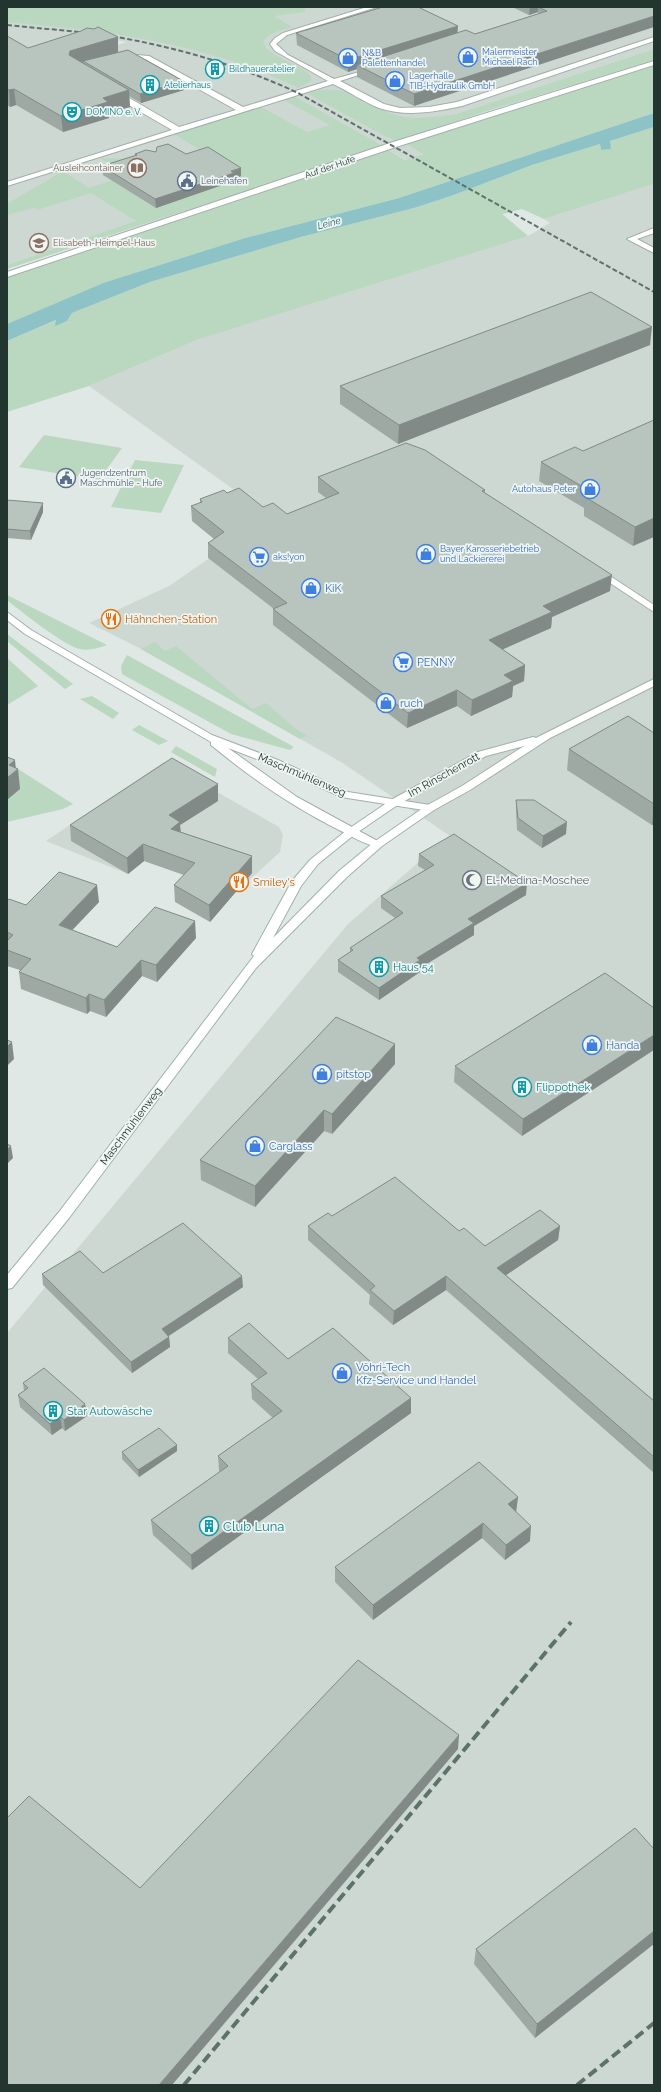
<svg xmlns="http://www.w3.org/2000/svg" width="661" height="2092" font-family="Raleway,sans-serif">
<style>
.built{fill:#ced8d2;fill-rule:evenodd}
.green{fill:#bad7c0}
.water{fill:#8dc2c7}
.lines{fill:none;stroke-linecap:round;stroke-linejoin:round}
.service-casing{stroke:#a3afaa;stroke-width:2}
.tertiary-casing{stroke:#a3afaa;stroke-width:2}
.secondary-casing{stroke:#a0b2aa;stroke-width:2}
.service{fill:#fff;fill-rule:evenodd}
.tertiary{fill:#fff;fill-rule:evenodd}
.secondary{fill:#fff;fill-rule:evenodd}
.rail-far1{stroke:#5c726b;stroke-width:2;stroke-dasharray:5 2.5;stroke-linecap:butt}
.rail{stroke:#5c726b;stroke-width:4;stroke-dasharray:10 5;stroke-linecap:butt}
.wall{fill:#9ea9a4}
.shaded-wall{fill:#818a86}
.building{fill:#b8c5bf;stroke:#818a86}
.labels{text-anchor:middle;dominant-baseline:central;stroke-width:3.5;stroke-linejoin:round;paint-order:stroke}
.far-shop-label{font-size:9px;fill:#366cbe;stroke:#eff5f2;text-anchor:start}
.far-culture-label{font-size:9px;fill:#0d838f;stroke:#eff5f2;text-anchor:start}
.far-street-label{font-size:9px;fill:#22362f;stroke:#eff5f2}
.far-education-label{font-size:9px;fill:#785e54;stroke:#eff5f2;text-anchor:end}
.far-service-label{font-size:9px;fill:#4e5e75;stroke:#eff5f2;text-anchor:start}
.far-water-label{font-size:10px;font-style:italic;fill:#25636a;stroke:#eff5f2}
.shop-label{font-size:11px;fill:#366cbe;stroke:#eff5f2;text-anchor:start}
.food-label{font-size:11px;fill:#c56008;stroke:#eff5f2;text-anchor:start}
.street-label{font-size:11px;fill:#22362f;stroke:#eff5f2}
.worship-label{font-size:11px;fill:#5b616d;stroke:#eff5f2;text-anchor:start}
.culture-label{font-size:11px;fill:#0d838f;stroke:#eff5f2;text-anchor:start}
.near-culture-label{font-size:13px;fill:#0d838f;stroke:#eff5f2;text-anchor:start}
</style>
<rect width="100%" height="100%" fill="#dfe8e4"/>
<g class="built">
<path d="M7 7H654V49L388 138 396 142 383 146 376 142 7 265ZM102 38 127 42 74 58Z"/>
<polygon points="406,144 423,154 422,155 519,209 504,214 388,150"/>
<polygon points="654,184 654,2085 7,2085 7,1333 348,924 421,860 456,840 341,762 141,649 89,623 169,586 214,555 279,522 89,386 197,340 528,236 550,223 544,219"/>
<polygon points="164,762 279,827 283,835 280,852 235,893 144,861 128,874 46,841"/>
</g>
<g class="green">
<path d="M7 7H306L304 12 274 16 292 27C282 31 268 32 263 42 267 57 300 63 311 76V81L298 88C207 43 107 31 7 22Z"/>
<path d="M654 49V60L484 112 396 142 306 93C345 82 357 100 390 113 410 121 436 117 457 114Z"/>
<polygon points="654,66 654,113 399,198 245,238 103,283 7,324 7,277 388,150 405,160 422,155 423,154 406,144"/>
<polygon points="295,97 383,146 7,269 7,265 136,221 91,193 37,210 34,208 7,215 7,204 63,171 89,188 127,175 100,158 130,159 153,173 202,151 174,134 261,107 307,132 330,125 284,100"/>
<polygon points="654,127 654,184 544,219 522,209 502,214 528,236 197,340 89,386 7,412 7,341 57,320 56,325 67,321 72,313 150,282 301,237 414,208 451,196 532,165 600,144 601,150 610,149 610,141"/>
<polygon points="44,435 122,448 99,480 19,467"/>
<polygon points="135,460 184,465 161,513 111,507"/>
<path d="M7 595 107 645C99 648 89 651 80 649 66 647 19 610 7 600Z"/>
<polygon points="7,634 73,684 65,689 7,641"/>
<polygon points="155,642 165,651 176,646 252,709 266,703 296,729 324,746 306,736 300,739 141,649"/>
<polygon points="127,655 294,747 290,750 231,734 122,674 121,666"/>
<polygon points="7,658 38,686 7,705"/>
<polygon points="92,696 119,713 113,719 80,699"/>
<polygon points="139,725 168,741 159,745 132,730"/>
<polygon points="176,746 217,769 215,777 171,752"/>
<polygon points="7,762 73,804 63,809 7,822 7,801 9,798"/>
</g>
<polygon class="water" points="654,113 654,127 610,141 611,149 601,150 600,144 532,165 451,196 414,208 301,237 150,282 72,313 67,321 55,326 56,320 7,341 7,324 103,283 245,238 399,198"/>
<g class="lines">
<g class="service-casing">
<g id="service">
<path d="M367 7H377L287 35 276 44 288 55 334 79 374 68V70L340 81 384 104 400 108 429 107 457 102 654 37V41L462 106C435 112 406 117 379 108 364 102 348 91 333 84L7 186V182L172 130 113 96V92H119L179 127 236 110 145 59 125 57 123 56V54L149 56 243 107 328 81 275 51 270 44 275 38 283 33Z"/>
<polygon points="654,61 654,65 396,147 7,277 7,272 390,143"/>
<polygon points="654,228 654,233 637,239 654,248 654,253 627,239"/>
<polygon points="598,568 654,605 654,612 595,573 595,569"/>
</g>
</g>
<g class="tertiary-casing">
<path id="tertiary" d="M7 612 31 630 212 735 278 760 348 792 430 805 435 808 430 811 341 797 270 764 228 748 297 797 383 844 378 847C364 844 351 836 339 830 293 807 251 778 211 745V742L25 634 7 620Z"/>
</g>
<g class="secondary-casing">
<path id="secondary" d="M654 679V686L550 738 470 790 434 810 382 846 347 877 256 968 69 1218 12 1288 7 1289V1275L59 1212 254 956 252 954 292 881 310 860 347 830 391 800 478 752 533 737 536 738ZM524 746 462 786 426 806 374 842 339 871 273 938 301 886 318 864 355 834 399 804 486 756Z"/>
</g>
<use href="#service" class="service"/>
<use href="#tertiary" class="tertiary"/>
<use href="#secondary" class="secondary"/>
<g class="rail-far1">
<polyline points="7,25 89,33"/>
<path d="M105 35C172 46 236 64 298 93L654 292"/>
</g>
<g class="rail">
<polyline points="184,2085 571,1622"/>
<polyline points="577,2085 654,2023"/>
</g>
</g>
<g class="wall">
<polygon points="512,7 654,7 414,106 357,77 357,69 348,72 297,45 296,33 457,33 475,34 538,14 538,12 529,15"/>
<polygon points="7,36 28,48 118,37 118,52 183,81 184,90 141,103 129,96 130,107 109,113 109,118 63,132 16,105 10,107 7,105"/>
<polygon points="156,152 186,154 241,176 234,179 234,181 156,208 103,175 102,166 135,156 135,154"/>
<polygon points="650,345 398,444 340,404 340,386"/>
<polygon points="654,420 633,546 584,516 584,508 539,481 541,462 583,451"/>
<polygon points="318,477 485,490 485,493 610,591 552,617 551,628 502,649 525,665 524,681 513,686 512,697 471,716 457,706 407,728 273,625 273,609 274,609 208,558 208,543 214,539 192,521 191,506 200,503 200,499 227,493 263,507 287,514 326,498 318,492"/>
<polygon points="7,500 43,503 43,512 31,540 7,538"/>
<polygon points="654,733 654,824 652,825 567,770 569,749"/>
<polygon points="516,800 566,834 542,848 517,830 516,812"/>
<polygon points="218,801 180,825 181,832 252,856 252,873 210,922 175,902 174,885 184,875 144,861 128,874 71,841 70,825"/>
<polygon points="419,854 526,895 474,926 474,935 420,968 420,972 379,1000 338,972 338,960 350,952 350,948 395,918 381,908 381,896 425,870 418,866"/>
<polygon points="7,901 26,905 99,902 72,930 117,947 196,938 157,982 142,976 106,1017 90,1011 87,1014 21,989 19,972 20,970 7,966"/>
<polygon points="605,973 522,1136 454,1082 455,1066"/>
<polygon points="395,1064 332,1134 324,1131 255,1207 201,1180 200,1160"/>
<polygon points="332,1216 459,1231 485,1246 560,1226 558,1240 506,1275 654,1401 654,1473 446,1290 393,1325 369,1304 370,1295 308,1240 308,1226"/>
<polygon points="103,1273 243,1287 169,1336 169,1337 170,1347 132,1373 43,1285 42,1274"/>
<polygon points="228,1338 288,1359 411,1398 411,1413 192,1570 153,1535 151,1520 220,1472 219,1471 218,1456 273,1418 252,1399 251,1384 258,1379 228,1353"/>
<polygon points="23,1383 85,1404 87,1416 65,1431 62,1428 52,1435 20,1407 18,1395 24,1391"/>
<polygon points="177,1451 139,1477 122,1459 122,1452"/>
<polygon points="518,1497 516,1512 530,1541 505,1560 482,1538 373,1620 335,1582 335,1567"/>
<polygon points="635,1828 535,2038 474,1964 476,1949"/>
</g>
<g class="shaded-wall">
<polygon points="530,7 555,7 538,7 538,12 529,15"/>
<polygon points="654,16 654,27 414,106 414,94"/>
<polygon points="458,26 457,38 357,65 357,69 348,72 348,60"/>
<polygon points="118,37 118,53 83,61 83,64 69,55 70,51"/>
<polygon points="183,81 184,90 141,103 140,94"/>
<polygon points="14,89 16,105 10,107 9,90"/>
<polygon points="129,90 130,107 109,113 109,118 63,132 61,116 103,98"/>
<polygon points="241,168 241,176 234,179 234,181 156,208 155,199"/>
<polygon points="652,327 650,345 398,444 399,425"/>
<polygon points="43,503 43,512 31,540 30,531"/>
<polygon points="654,518 654,537 633,546 635,527"/>
<polygon points="612,575 610,591 552,617 551,628 488,656 489,640 543,606"/>
<polygon points="525,665 524,681 513,686 512,697 471,716 472,700 504,675"/>
<polygon points="457,690 457,706 407,728 408,713"/>
<polygon points="15,760 16,770 18,769 20,789 7,800 7,778 9,765"/>
<polygon points="218,784 218,801 180,825 181,839 172,845 169,815"/>
<polygon points="654,807 654,824 652,825"/>
<polygon points="567,822 566,834 542,848 543,836"/>
<polygon points="143,844 144,861 128,874 127,858"/>
<polygon points="252,856 252,873 210,922 209,905"/>
<polygon points="527,883 526,895 474,926 474,935 420,968 420,972 379,1000 379,988 417,958 468,919"/>
<polygon points="97,885 99,902 61,942 59,925"/>
<polygon points="195,921 196,938 157,982 156,965"/>
<polygon points="141,960 142,976 106,1017 104,1000"/>
<polygon points="89,994 90,1011 87,1014 86,998"/>
<polygon points="654,1035 654,1050 522,1136 523,1119"/>
<polygon points="12,1042 14,1059 7,1066 7,1047"/>
<polygon points="395,1044 395,1064 332,1134 332,1114"/>
<polygon points="324,1110 324,1131 255,1207 255,1186"/>
<polygon points="11,1146 13,1158 7,1164 7,1150"/>
<polygon points="560,1226 558,1240 496,1282 497,1268"/>
<polygon points="242,1276 243,1287 162,1340 162,1329"/>
<polygon points="446,1276 446,1290 393,1325 394,1311"/>
<polygon points="169,1337 170,1347 132,1373 131,1362"/>
<polygon points="411,1398 411,1413 192,1570 191,1555"/>
<polygon points="85,1404 87,1416 65,1431 64,1420"/>
<polygon points="60,1416 62,1428 52,1435 50,1424"/>
<polygon points="177,1445 177,1451 139,1477 138,1470"/>
<polygon points="518,1497 516,1512 508,1504"/>
<polygon points="483,1523 482,1538 373,1620 373,1605"/>
<polygon points="531,1526 530,1541 505,1560 506,1545"/>
<polygon points="459,1735 458,1749 172,2085 159,2085"/>
<polygon points="654,1931 654,1944 535,2038 537,2024"/>
</g>
<g class="building">
<polygon points="383,7 418,7 458,26 348,60 296,33"/>
<polygon points="538,7 654,7 654,16 414,94 357,65 466,30 475,34 547,11"/>
<polygon points="98,27 118,37 70,51 69,55 129,90 103,98 108,102 61,116 14,89 9,90 7,89 7,36 28,48 81,31 87,28 94,29"/>
<polygon points="128,50 183,81 140,94 83,61"/>
<polygon points="168,144 186,154 208,147 241,168 231,171 234,173 155,199 102,166 137,155 135,154 146,150 156,152 157,147"/>
<polygon points="591,292 652,327 399,425 340,386"/>
<polygon points="654,420 654,518 635,527 585,497 593,493 541,462 575,447 583,451"/>
<polygon points="406,443 425,450 485,490 482,491 612,575 543,606 552,612 489,640 525,665 504,675 513,681 472,700 457,690 408,713 273,609 287,603 208,543 224,532 191,506 202,502 200,499 224,490 227,493 239,488 263,507 273,503 287,514 339,493 318,477"/>
<polygon points="7,500 43,503 30,531 7,529"/>
<polygon points="628,716 654,733 654,804 569,749"/>
<polygon points="7,757 15,760 9,765 18,769 7,778"/>
<polygon points="172,758 218,784 169,815 180,822 171,829 252,856 209,905 174,885 195,863 143,844 127,858 70,825"/>
<polygon points="516,800 534,800 567,822 543,836 518,818"/>
<polygon points="454,834 527,883 468,919 474,923 417,958 420,960 379,988 338,960 353,950 350,948 403,913 381,896 434,865 419,854"/>
<polygon points="59,872 97,885 59,925 117,947 155,907 195,921 156,965 141,960 104,1000 89,994 86,998 19,972 31,959 7,950 7,941 13,935 7,932 7,901 9,899 26,905"/>
<polygon points="605,973 654,1008 654,1035 523,1119 455,1066"/>
<polygon points="336,1017 395,1044 332,1114 324,1110 255,1186 200,1160"/>
<polygon points="7,1040 12,1042 7,1047"/>
<polygon points="7,1144 11,1146 7,1150"/>
<polygon points="395,1177 459,1231 464,1228 485,1246 540,1210 560,1226 497,1268 654,1401 654,1457 446,1276 394,1311 370,1290 375,1286 308,1226 328,1213 332,1216"/>
<polygon points="183,1223 242,1276 162,1329 169,1337 131,1362 42,1274 80,1251 103,1273"/>
<polygon points="249,1323 288,1359 333,1328 411,1398 191,1555 151,1520 228,1466 218,1456 282,1411 251,1384 267,1373 228,1338"/>
<polygon points="44,1368 85,1404 64,1420 60,1416 50,1424 18,1395 28,1388 23,1383"/>
<polygon points="159,1428 177,1445 138,1470 122,1452"/>
<polygon points="479,1462 518,1497 508,1504 531,1526 506,1545 483,1523 373,1605 335,1567"/>
<polygon points="358,1660 459,1735 159,2085 7,2085 7,1818 29,1796 140,1888"/>
<polygon points="635,1828 654,1849 654,1931 537,2024 476,1949"/>
</g>
<defs>
<g id="shop-ring" transform="scale(1)"><circle r="9.5" fill="#eff5f2" stroke="#3f7fe0" stroke-width="1.5"/><path d="M-5-2.5h2.3a2.7 3.5 0 0 1 5.4 0H5L5.5 6h-11ZM-1.5-2.5h3a1.5 2.3 0 0 0-3 0Z" fill="#3f7fe0"/></g>
<g id="building-ring" transform="scale(1)"><circle r="9.5" fill="#eff5f2" stroke="#0f9aa8" stroke-width="1.5"/><path d="M-4-6H4V6H1V3H-1V6H-4ZM-2.5-4.3h1.7v1.8h-1.7ZM.8-4.3h1.7v1.8H.8ZM-2.5-1h1.7V.8h-1.7ZM.8-1h1.7V.8H.8Z" fill="#0f9aa8"/></g>
<g id="theatre-ring" transform="scale(1)"><circle r="9.5" fill="#eff5f2" stroke="#0f9aa8" stroke-width="1.5"/><path d="M-5-5.5Q0-4 5-5.5V0Q5 5 0 6Q-5 5-5 0ZM-3.3-2.5H-1v1.5H-3.3ZM1-2.5H3.3v1.5H1ZM-2.8 1Q0 5.5 2.8 1Z" fill="#0f9aa8"/></g>
<g id="library-ring" transform="scale(1)"><circle r="9.5" fill="#eff5f2" stroke="#8d6e63" stroke-width="1.5"/><path d="M-6-4Q-3-5.5-.7-3.5V5Q-3 3-6 4ZM6-4Q3-5.5 .7-3.5V5Q3 3 6 4Z" fill="#8d6e63"/></g>
<g id="civic-ring" transform="scale(1)"><circle r="9.5" fill="#eff5f2" stroke="#5c6f8a" stroke-width="1.5"/><path d="M-.6-6.5H3V-4.5H.6V-3L4-1V1h2V6H-6V1h2V-1L-.6-3ZM-1.2 2.5V6h2.4V2.5Z" fill="#5c6f8a"/></g>
<g id="school-ring" transform="scale(1)"><circle r="9.5" fill="#eff5f2" stroke="#8d6e63" stroke-width="1.5"/><path d="M0-5L7-2L0 1L-7-2ZM-4 1L0 2.5L4 1V4Q0 6-4 4Z" fill="#8d6e63"/></g>
<g id="supermarket-ring" transform="scale(1)"><circle r="9.5" fill="#eff5f2" stroke="#3f7fe0" stroke-width="1.5"/><path d="M-6-5.5h2.5l.6 2H6L4.5 2H-2.5L-4.4-4H-6ZM-1.5 3.2a1.3 1.3 0 1 0 .1 0ZM3 3.2a1.3 1.3 0 1 0 .1 0Z" fill="#3f7fe0"/></g>
<g id="restaurant-ring" transform="scale(1)"><circle r="9.5" fill="#eff5f2" stroke="#e8710a" stroke-width="1.5"/><path d="M-5-6h1v4h1v-4h1v4h1v-4h1v5L-1.5 .5V6h-2V.5L-5-1ZM5-6V6H3V1.5H1.5Q1.5-4 5-6Z" fill="#e8710a"/></g>
<g id="mosque-ring" transform="scale(1)"><circle r="9.5" fill="#eff5f2" stroke="#6b7280" stroke-width="1.5"/><path d="M3.5-4.9A6 6 0 1 0 3.5 4.9A5 5 0 1 1 3.5-4.9Z" fill="#6b7280"/></g>
</defs>
<g fill-rule="evenodd">
<use href="#shop-ring" x="468" y="57"/>
<use href="#shop-ring" x="348" y="58"/>
<use href="#building-ring" x="215" y="69"/>
<use href="#shop-ring" x="395" y="81"/>
<use href="#building-ring" x="150" y="85"/>
<use href="#theatre-ring" x="72" y="112"/>
<use href="#library-ring" x="137" y="168"/>
<use href="#civic-ring" x="187" y="181"/>
<use href="#school-ring" x="39" y="243"/>
<use href="#civic-ring" x="66" y="478"/>
<use href="#shop-ring" x="590" y="489"/>
<use href="#shop-ring" x="426" y="554"/>
<use href="#supermarket-ring" x="259" y="557"/>
<use href="#shop-ring" x="311" y="588"/>
<use href="#restaurant-ring" x="111" y="619"/>
<use href="#supermarket-ring" x="403" y="662"/>
<use href="#shop-ring" x="386" y="703"/>
<use href="#mosque-ring" x="472" y="880"/>
<use href="#restaurant-ring" x="239" y="882"/>
<use href="#building-ring" x="379" y="967"/>
<use href="#shop-ring" x="592" y="1045"/>
<use href="#shop-ring" x="322" y="1074"/>
<use href="#building-ring" x="522" y="1087"/>
<use href="#shop-ring" x="255" y="1146"/>
<use href="#shop-ring" x="342" y="1373"/>
<use href="#building-ring" x="53" y="1411"/>
<use href="#building-ring" x="209" y="1526"/>
</g>
<g class="labels">
<g class="far-shop-label">
<text x="482" y="52">Malermeister<tspan x="482" dy="10">Michael Rach</tspan></text>
<text x="362" y="53">N&amp;B<tspan x="362" dy="10">Palettenhandel</tspan></text>
<text x="409" y="76">Lagerhalle<tspan x="409" dy="10">TIB-Hydraulik GmbH</tspan></text>
<text x="576" y="489" text-anchor="end">Autohaus Peter</text>
<text x="440" y="549">Bayer Karosseriebetrieb<tspan x="440" dy="10">und Lackiererei</tspan></text>
<text x="273" y="557">aks!yon</text>
</g>
<g class="far-culture-label">
<text x="229" y="69">Bildhaueratelier</text>
<text x="164" y="85">Atelierhaus</text>
<text x="86" y="112">DOMINO e. V.</text>
</g>
<g class="far-street-label">
<text transform="translate(330 167) rotate(-19)">Auf der Hufe</text>
</g>
<g class="far-education-label">
<text x="123" y="168">Ausleihcontainer</text>
<text x="53" y="243" text-anchor="start">Elisabeth-Heimpel-Haus</text>
</g>
<g class="far-service-label">
<text x="201" y="181">Leinehafen</text>
<text x="80" y="473">Jugendzentrum<tspan x="80" dy="10">Maschmühle - Hufe</tspan></text>
</g>
<g class="far-water-label">
<text transform="translate(329 223) rotate(-15)">Leine</text>
</g>
<g class="shop-label">
<text x="325" y="588">KiK</text>
<text x="417" y="662">PENNY</text>
<text x="400" y="703">ruch</text>
<text x="606" y="1045">Handa</text>
<text x="336" y="1074">pitstop</text>
<text x="269" y="1146">Carglass</text>
<text x="356" y="1367">Vöhri-Tech<tspan x="356" dy="13">Kfz-Service und Handel</tspan></text>
</g>
<g class="food-label">
<text x="125" y="619">Hähnchen-Station</text>
<text x="253" y="882">Smiley's</text>
</g>
<g class="street-label">
<text transform="translate(302 775) rotate(23)">Maschmühlenweg</text>
<text transform="translate(444 775) rotate(-29)">Im Rinschenrott</text>
<text transform="translate(131 1126) rotate(-53)">Maschmühlenweg</text>
</g>
<g class="worship-label">
<text x="486" y="880">El-Medina-Moschee</text>
</g>
<g class="culture-label">
<text x="393" y="967">Haus 54</text>
<text x="536" y="1087">Flippothek</text>
<text x="67" y="1411">Star Autowäsche</text>
</g>
<g class="near-culture-label">
<text x="223" y="1526">Club Luna</text>
</g>
</g>
<rect width="661" height="2092" fill="none" stroke="#22362f" stroke-width="16"/>
</svg>
